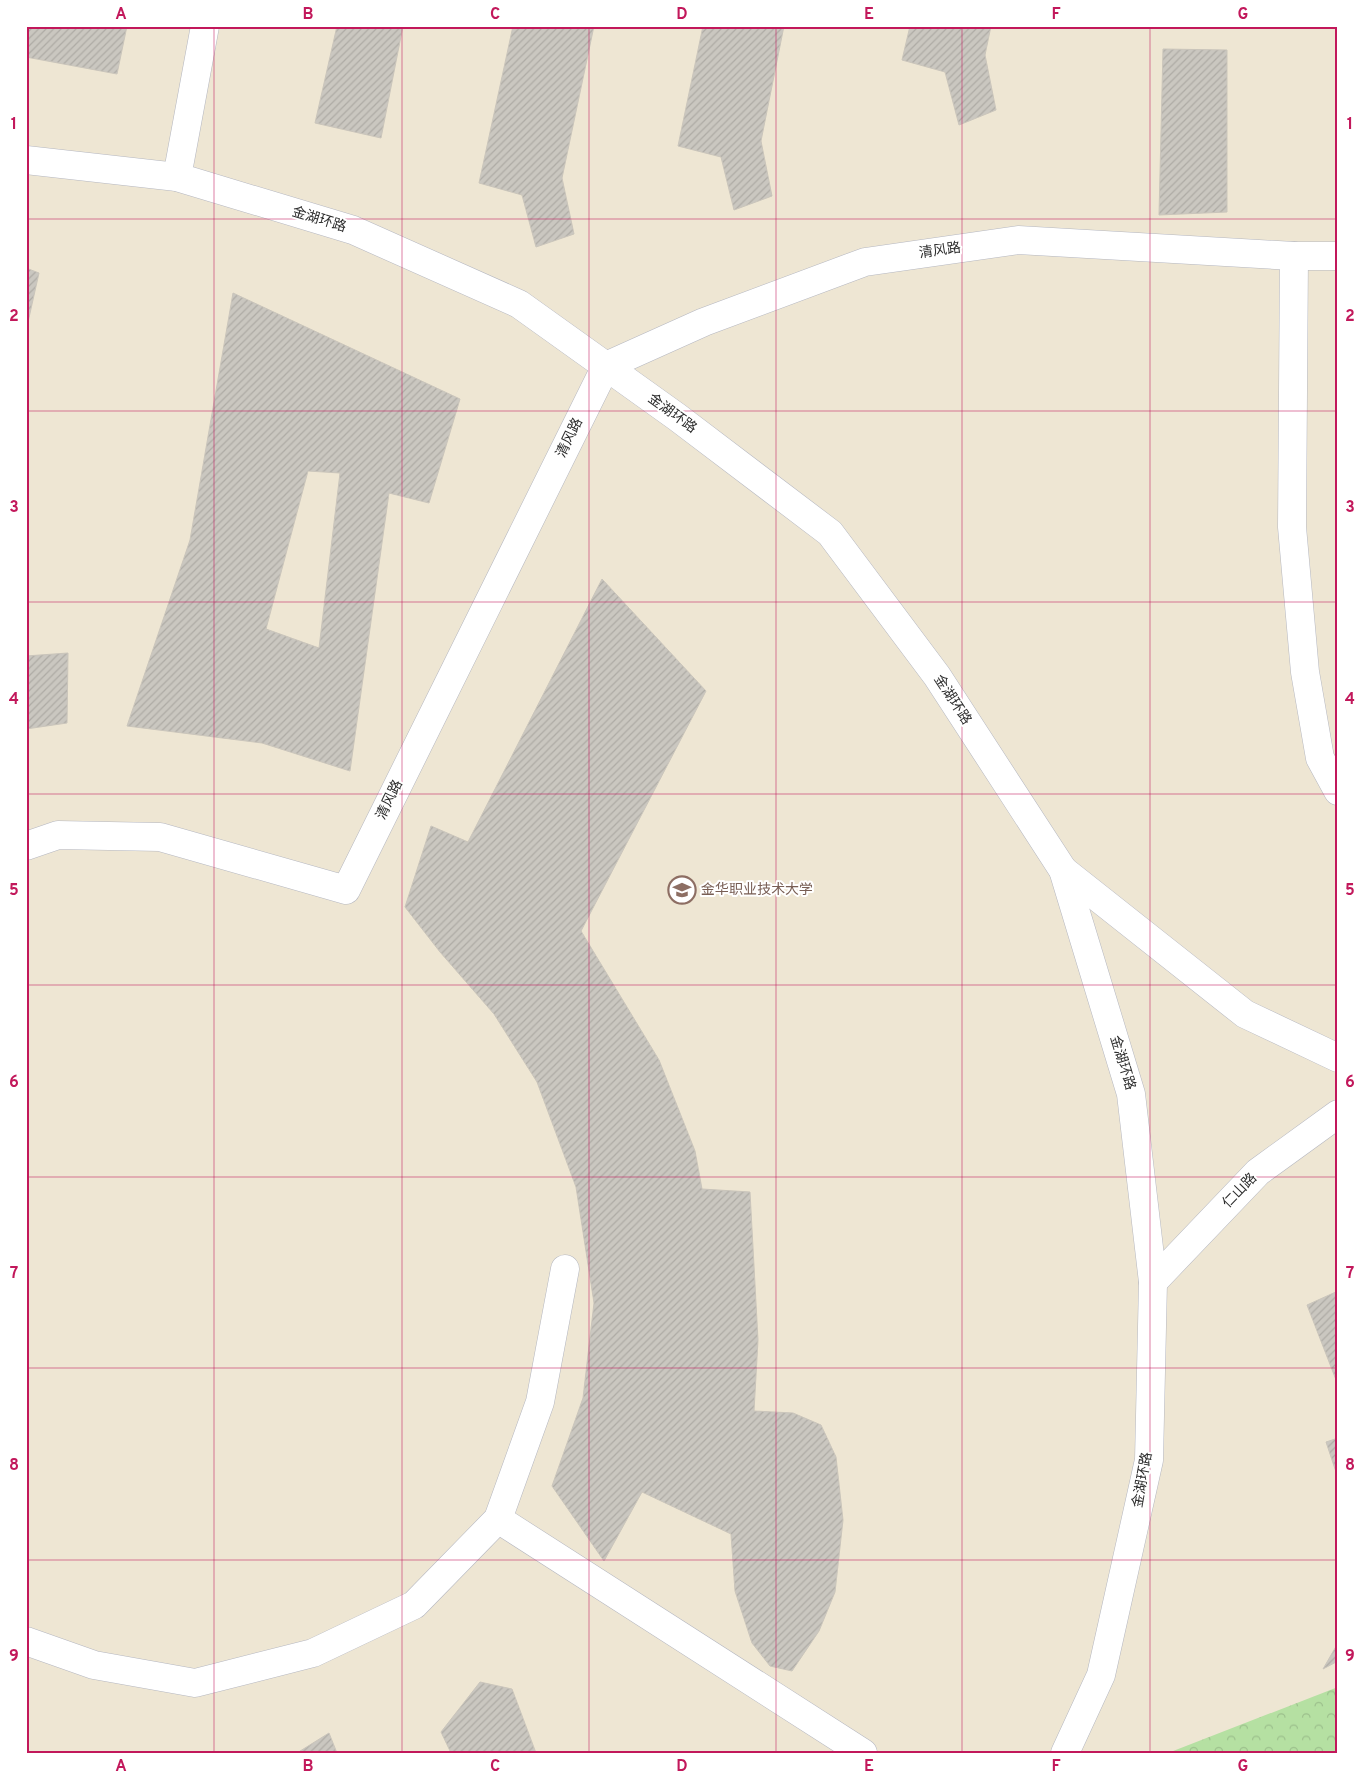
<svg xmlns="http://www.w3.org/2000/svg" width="1364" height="1779" font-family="Overpass,'Noto Sans SC',sans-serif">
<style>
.education{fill:#eee6d3}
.park{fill:url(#park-crowns)}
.building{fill:url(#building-hatch);stroke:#cac5bb;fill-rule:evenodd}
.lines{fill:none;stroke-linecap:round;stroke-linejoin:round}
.street-casing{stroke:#b5b7c0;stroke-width:29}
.street{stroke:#fff;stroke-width:28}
.grid{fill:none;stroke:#c2185b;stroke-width:1;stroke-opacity:0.55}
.labels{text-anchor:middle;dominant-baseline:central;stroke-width:4;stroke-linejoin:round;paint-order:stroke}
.street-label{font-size:14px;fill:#2e2e2e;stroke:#fff}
.education-label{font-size:14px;fill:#785e54;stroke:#fff;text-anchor:start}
.neatline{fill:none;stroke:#c2185b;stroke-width:2}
.grid-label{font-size:16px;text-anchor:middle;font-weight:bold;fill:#c2185b}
</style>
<defs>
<pattern id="park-crowns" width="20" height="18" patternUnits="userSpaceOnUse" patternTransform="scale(1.25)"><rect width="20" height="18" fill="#b5e0a2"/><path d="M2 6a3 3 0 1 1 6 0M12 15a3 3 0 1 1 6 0" fill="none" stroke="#9cc08c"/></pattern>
<pattern id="building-hatch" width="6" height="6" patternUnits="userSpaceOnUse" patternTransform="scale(1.25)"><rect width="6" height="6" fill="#cac7c0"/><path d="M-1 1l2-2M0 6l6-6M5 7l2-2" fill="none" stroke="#aeaba5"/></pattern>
</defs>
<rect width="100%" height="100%" fill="#eee9e2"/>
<rect class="education" x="26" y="26" width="1312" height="1727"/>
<polygon class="park" points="1338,1687 1338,1753 1168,1753"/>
<g class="building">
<polygon points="26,26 127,26 117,74 26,57"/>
<polygon points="337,26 403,26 381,138 315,123"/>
<polygon points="513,26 594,26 562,178 574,234 536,247 522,195 479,183"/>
<polygon points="703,26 784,26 761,141 772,196 734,210 721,157 678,146"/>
<polygon points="910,26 991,26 985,55 996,110 959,125 945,72 902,60"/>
<polygon points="1163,49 1227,50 1227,212 1159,215"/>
<polygon points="26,268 39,273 26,331"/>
<path d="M233 293 460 399 429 503 389 493 350 771 262 743 127 726 190 540ZM308 471 340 473 319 648 266 629Z"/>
<polygon points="602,579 706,691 581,931 659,1060 695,1151 702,1189 750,1192 758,1340 754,1411 793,1413 821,1425 836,1457 843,1520 835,1592 819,1631 792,1671 770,1666 752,1643 735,1591 731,1534 642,1492 604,1561 552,1486 583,1398 594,1303 576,1187 537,1082 494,1014 440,952 405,907 431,826 468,842"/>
<polygon points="68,653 67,723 26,729 26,656"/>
<polygon points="1338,1291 1338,1385 1307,1305"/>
<polygon points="1338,1438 1338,1478 1326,1442"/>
<polygon points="1338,1643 1338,1661 1323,1669"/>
<polygon points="480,1682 512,1689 536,1753 451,1753 441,1732"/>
<polygon points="329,1733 337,1753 297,1753"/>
</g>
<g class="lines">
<g class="street-casing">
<g id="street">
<polyline points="26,160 177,177 353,230 519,304 677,417 830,533 937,676 1063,870 1131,1094 1153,1282 1149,1460 1101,1675 1065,1753"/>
<polyline points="177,177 205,26"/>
<polyline points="1294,256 1292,527 1305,672 1320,758 1338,791"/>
<polyline points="26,846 58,835 160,837 346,890 606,366 704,322 865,262 1018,240 1294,256 1338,256"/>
<polyline points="1063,870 1245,1014 1338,1058"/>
<polyline points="1153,1282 1258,1172 1338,1114"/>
<polyline points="498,1519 863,1753"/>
<polyline points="26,1641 94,1665 195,1683 313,1653 414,1605 498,1519 540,1402 565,1269"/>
</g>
</g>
<use href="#street" class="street"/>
</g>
<path class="grid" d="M214 26V1753M402 26V1753M589 26V1753M776 26V1753M962 26V1753M1150 26V1753M26 219H1338M26 411H1338M26 602H1338M26 794H1338M26 985H1338M26 1177H1338M26 1368H1338M26 1560H1338"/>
<defs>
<g id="university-ring" transform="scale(1.4375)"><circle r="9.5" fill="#fff" stroke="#8d6e63" stroke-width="1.5"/><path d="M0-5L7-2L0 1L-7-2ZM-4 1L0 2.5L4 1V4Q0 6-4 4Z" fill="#8d6e63"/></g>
</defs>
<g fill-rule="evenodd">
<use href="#university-ring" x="682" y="890"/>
</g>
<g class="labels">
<g class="street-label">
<text transform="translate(319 220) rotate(17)">金湖环路</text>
<text transform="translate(940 251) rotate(-8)">清风路</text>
<text transform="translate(672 414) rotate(36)">金湖环路</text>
<text transform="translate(570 438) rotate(-64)">清风路</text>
<text transform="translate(952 700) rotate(57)">金湖环路</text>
<text transform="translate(390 800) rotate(-64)">清风路</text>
<text transform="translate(1122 1063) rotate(73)">金湖环路</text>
<text transform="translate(1240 1191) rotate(-46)">仁山路</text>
<text transform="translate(1143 1480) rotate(-80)">金湖环路</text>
</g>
<g class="education-label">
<text x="701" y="890">金华职业技术大学</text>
</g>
</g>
<rect width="1364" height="1779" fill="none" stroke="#ffffff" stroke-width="55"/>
<rect x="28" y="28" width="1308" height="1724" class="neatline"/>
<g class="grid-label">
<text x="121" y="19">A</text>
<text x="308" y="19">B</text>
<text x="495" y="19">C</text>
<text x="682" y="19">D</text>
<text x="869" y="19">E</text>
<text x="1056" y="19">F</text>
<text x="1243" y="19">G</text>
<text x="14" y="129">1</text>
<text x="1350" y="129">1</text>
<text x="14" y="321">2</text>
<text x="1350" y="321">2</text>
<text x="14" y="512">3</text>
<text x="1350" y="512">3</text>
<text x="14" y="704">4</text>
<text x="1350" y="704">4</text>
<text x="14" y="895">5</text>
<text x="1350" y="895">5</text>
<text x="14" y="1087">6</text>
<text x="1350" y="1087">6</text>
<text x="14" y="1278">7</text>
<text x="1350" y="1278">7</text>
<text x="14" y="1470">8</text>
<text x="1350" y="1470">8</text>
<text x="14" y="1661">9</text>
<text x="1350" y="1661">9</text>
<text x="121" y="1771">A</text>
<text x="308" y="1771">B</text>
<text x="495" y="1771">C</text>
<text x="682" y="1771">D</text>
<text x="869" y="1771">E</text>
<text x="1056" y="1771">F</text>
<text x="1243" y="1771">G</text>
</g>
</svg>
